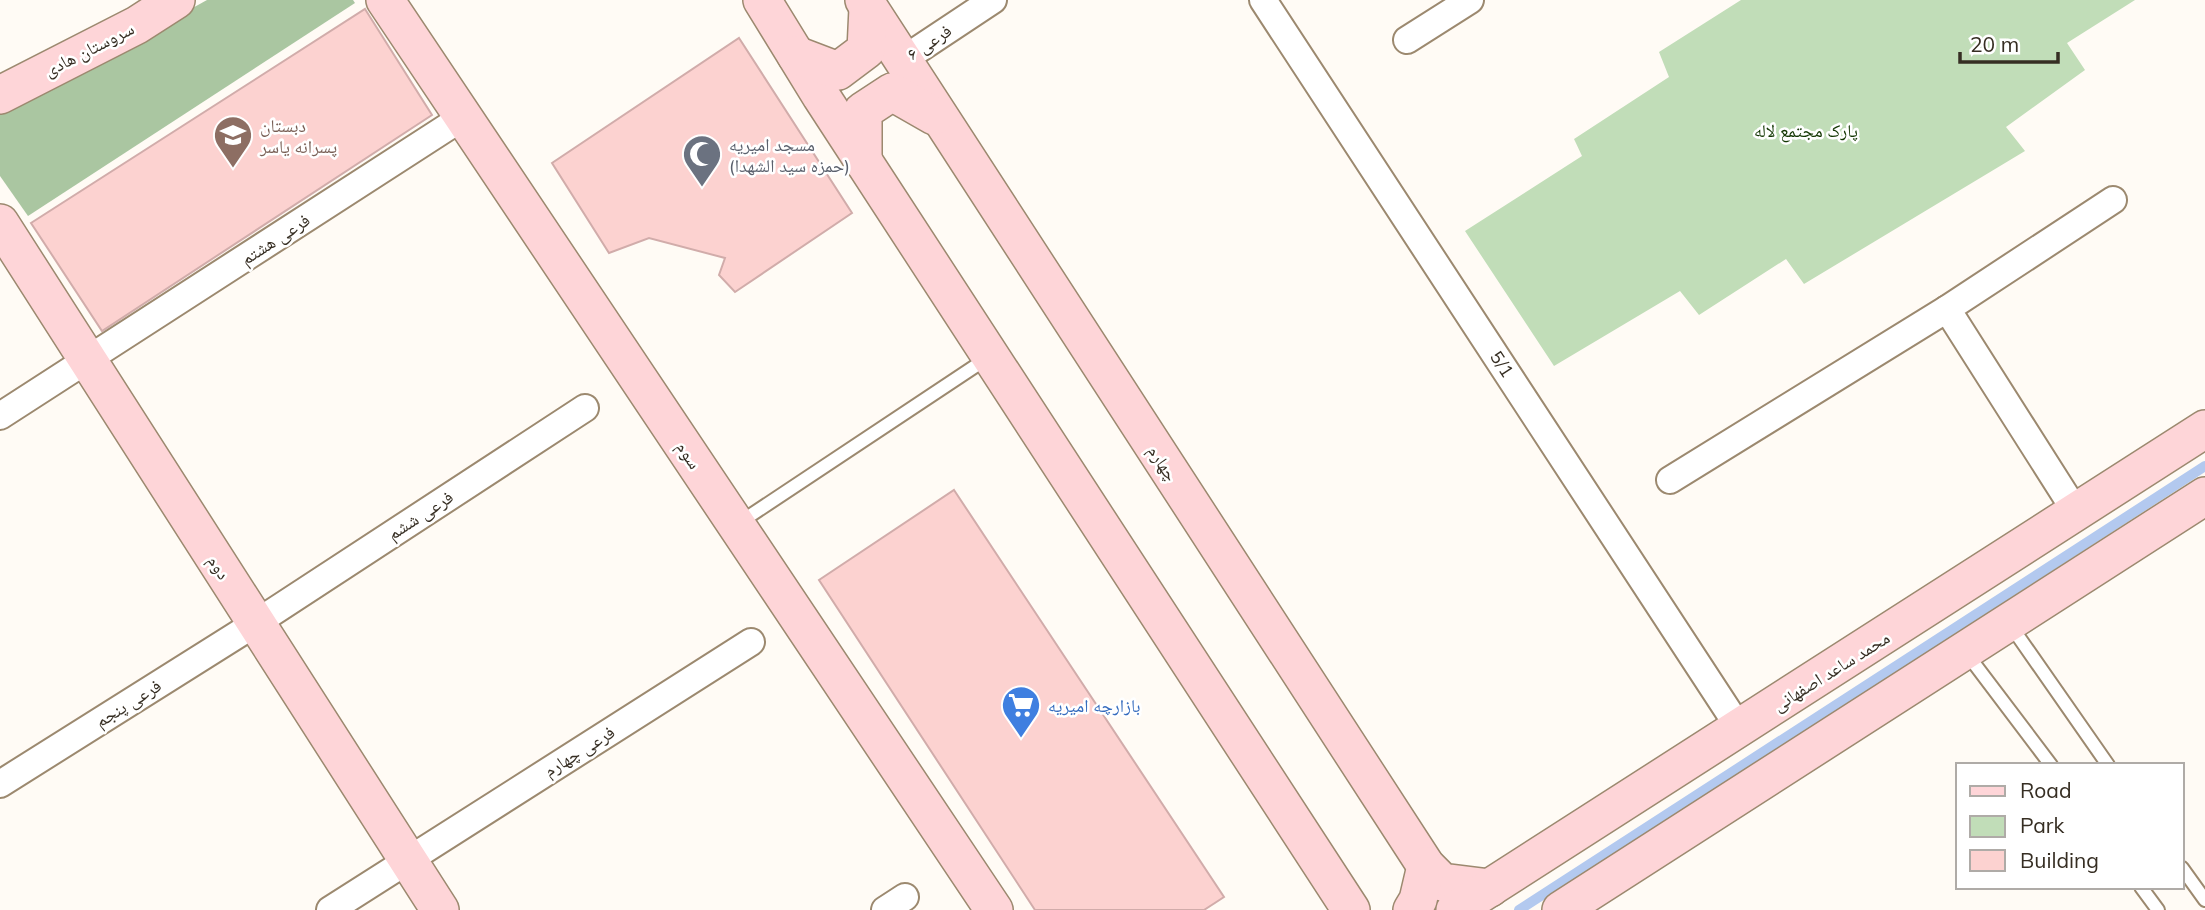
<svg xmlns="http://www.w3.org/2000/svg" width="2205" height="910" font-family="Mulish,'Noto Naskh Arabic',sans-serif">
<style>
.green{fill:#c1ddb8}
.forest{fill:#aac6a1}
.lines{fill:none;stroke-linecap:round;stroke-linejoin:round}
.stream{stroke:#b3c9ef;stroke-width:10}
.building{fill:#fcd2d0;stroke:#d1acaa;stroke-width:2}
.lane-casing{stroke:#9c896f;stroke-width:16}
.street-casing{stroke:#9c896f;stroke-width:30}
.secondary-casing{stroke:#9c896f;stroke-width:40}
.lane{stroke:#fff;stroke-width:12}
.street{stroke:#fff;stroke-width:26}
.secondary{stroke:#fed5d8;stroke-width:37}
.labels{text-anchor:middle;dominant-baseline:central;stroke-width:5;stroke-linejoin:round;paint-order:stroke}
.street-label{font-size:18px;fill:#362e23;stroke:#fff}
.education-label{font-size:18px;fill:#785e54;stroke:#fff;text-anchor:start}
.park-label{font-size:18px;fill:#133703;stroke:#fff}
.worship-label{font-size:18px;fill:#5b616d;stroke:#fff;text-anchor:start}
.shop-label{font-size:18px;fill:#366cbe;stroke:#fff;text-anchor:start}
</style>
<rect width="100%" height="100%" fill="#fffbf5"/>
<polygon class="green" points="1741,0 2135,0 2067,43 2085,70 2006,127 2025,151 1804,284 1786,259 1699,315 1680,291 1554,366 1465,231 1582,156 1574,139 1669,77 1659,52"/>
<polygon class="forest" points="207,0 353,0 355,3 28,216 0,176 0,115"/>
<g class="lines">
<polyline class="stream" points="1519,910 2205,466"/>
</g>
<g class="building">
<polygon points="365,9 432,115 102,331 31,223"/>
<polygon points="739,38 852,213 735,292 719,275 725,258 649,238 609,253 552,163"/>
<polygon points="954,490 1224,897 1204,910 1035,910 819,580"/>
</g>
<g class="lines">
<g class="lane-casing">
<g id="lane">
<polyline points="739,523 989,357"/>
<polyline points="2011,626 2108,765"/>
<polyline points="1967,654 2051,765"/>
<polyline points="2182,868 2205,900"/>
<polyline points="2141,887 2158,910"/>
</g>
</g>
<g class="street-casing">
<g id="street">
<polyline points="1263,0 1740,729"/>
<polyline points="1407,40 1470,0"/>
<polyline points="901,61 993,0"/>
<polyline points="0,416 463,117"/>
<polyline points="1670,480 1947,309"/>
<polyline points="2076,512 1947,309 2113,200"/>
<polyline points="0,784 256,623 585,408"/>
<polyline points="330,910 751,642"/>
<polyline points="885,910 905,897"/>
</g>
</g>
<g class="secondary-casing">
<g id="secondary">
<polyline points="385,0 994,910"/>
<polyline points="762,0 821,96 1351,910"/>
<polyline points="864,0 1426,866 1442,882 1490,888"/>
<polyline points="796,55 838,71 866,50 868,8"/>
<polyline points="0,95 137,25 176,0"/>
<polyline points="863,161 863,111 892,92 934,116"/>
<polyline points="0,223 440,910"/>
<polyline points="1412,910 1418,900 1426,866"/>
<polyline points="1455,910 2205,429"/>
<polyline points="1561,910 2205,496"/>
</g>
</g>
<use href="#lane" class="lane"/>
<use href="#street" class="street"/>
<use href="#secondary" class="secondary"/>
</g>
<defs>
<g id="school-pin" transform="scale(2.0125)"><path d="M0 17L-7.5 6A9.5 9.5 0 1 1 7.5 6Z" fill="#8d6e63" stroke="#fff"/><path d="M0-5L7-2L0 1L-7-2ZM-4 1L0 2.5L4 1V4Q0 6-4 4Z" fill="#fff"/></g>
<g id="mosque-pin" transform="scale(2.0125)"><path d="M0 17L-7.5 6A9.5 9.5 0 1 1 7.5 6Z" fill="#6b7280" stroke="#fff"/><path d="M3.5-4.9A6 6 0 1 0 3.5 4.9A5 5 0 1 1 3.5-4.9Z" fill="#fff"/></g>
<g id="supermarket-pin" transform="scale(2.0125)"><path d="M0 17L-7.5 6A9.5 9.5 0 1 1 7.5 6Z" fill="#3f7fe0" stroke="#fff"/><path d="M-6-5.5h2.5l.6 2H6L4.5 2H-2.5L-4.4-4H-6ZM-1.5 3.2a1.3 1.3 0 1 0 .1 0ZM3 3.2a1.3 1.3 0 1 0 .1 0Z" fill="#fff"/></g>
</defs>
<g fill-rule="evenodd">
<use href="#school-pin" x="233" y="135"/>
<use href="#mosque-pin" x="702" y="154"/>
<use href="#supermarket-pin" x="1021" y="705"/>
</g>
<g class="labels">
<g class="street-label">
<text transform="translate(929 42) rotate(-34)">فرعی ۶</text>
<text transform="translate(89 49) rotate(-27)">سروستان هادی</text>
<text transform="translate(275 239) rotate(-33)">فرعی هشتم</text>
<text transform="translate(1502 364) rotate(57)">5/1</text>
<text transform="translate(689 455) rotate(56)">سوم</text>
<text transform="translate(1163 463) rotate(57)">چهارم</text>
<text transform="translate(420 515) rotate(-33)">فرعی ششم</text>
<text transform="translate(219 567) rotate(57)">دوم</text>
<text transform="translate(1831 671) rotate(-32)">محمد ساعد اصفهانی</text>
<text transform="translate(128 703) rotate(-32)">فرعی پنجم</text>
<text transform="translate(579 751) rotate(-32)">فرعی چهارم</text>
</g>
<g class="education-label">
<text x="260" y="125">دبستان<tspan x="260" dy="21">پسرانه یاسر</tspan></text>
</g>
<g class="park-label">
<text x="1806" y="130">پارک مجتمع لاله</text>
</g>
<g class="worship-label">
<text x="729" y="144">مسجد امیریه<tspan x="729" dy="21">(حمزه سید الشهدا)</tspan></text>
</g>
<g class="shop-label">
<text x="1048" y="705">بازارچه امیریه</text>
</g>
</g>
<rect x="1956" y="763" width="228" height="126" fill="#ffffff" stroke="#afaba7" stroke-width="2"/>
<rect x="1970" y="786" width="35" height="10" fill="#fed5d8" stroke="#afaba7" stroke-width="2"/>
<text x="2020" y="798" font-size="21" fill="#362e23">Road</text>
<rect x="1970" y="816" width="35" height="21" fill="#c1ddb8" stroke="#afaba7" stroke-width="2"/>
<text x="2020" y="833" font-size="21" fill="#362e23">Park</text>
<rect x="1970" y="850" width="35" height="21" fill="#fcd2d0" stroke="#afaba7" stroke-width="2"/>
<text x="2020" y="868" font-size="21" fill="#362e23">Building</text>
<path d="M1960 52v10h98v-10" fill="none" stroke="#362e23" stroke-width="3.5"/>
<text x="1970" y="52" font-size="21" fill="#362e23" stroke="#ffffff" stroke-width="5" paint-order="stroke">20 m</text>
</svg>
